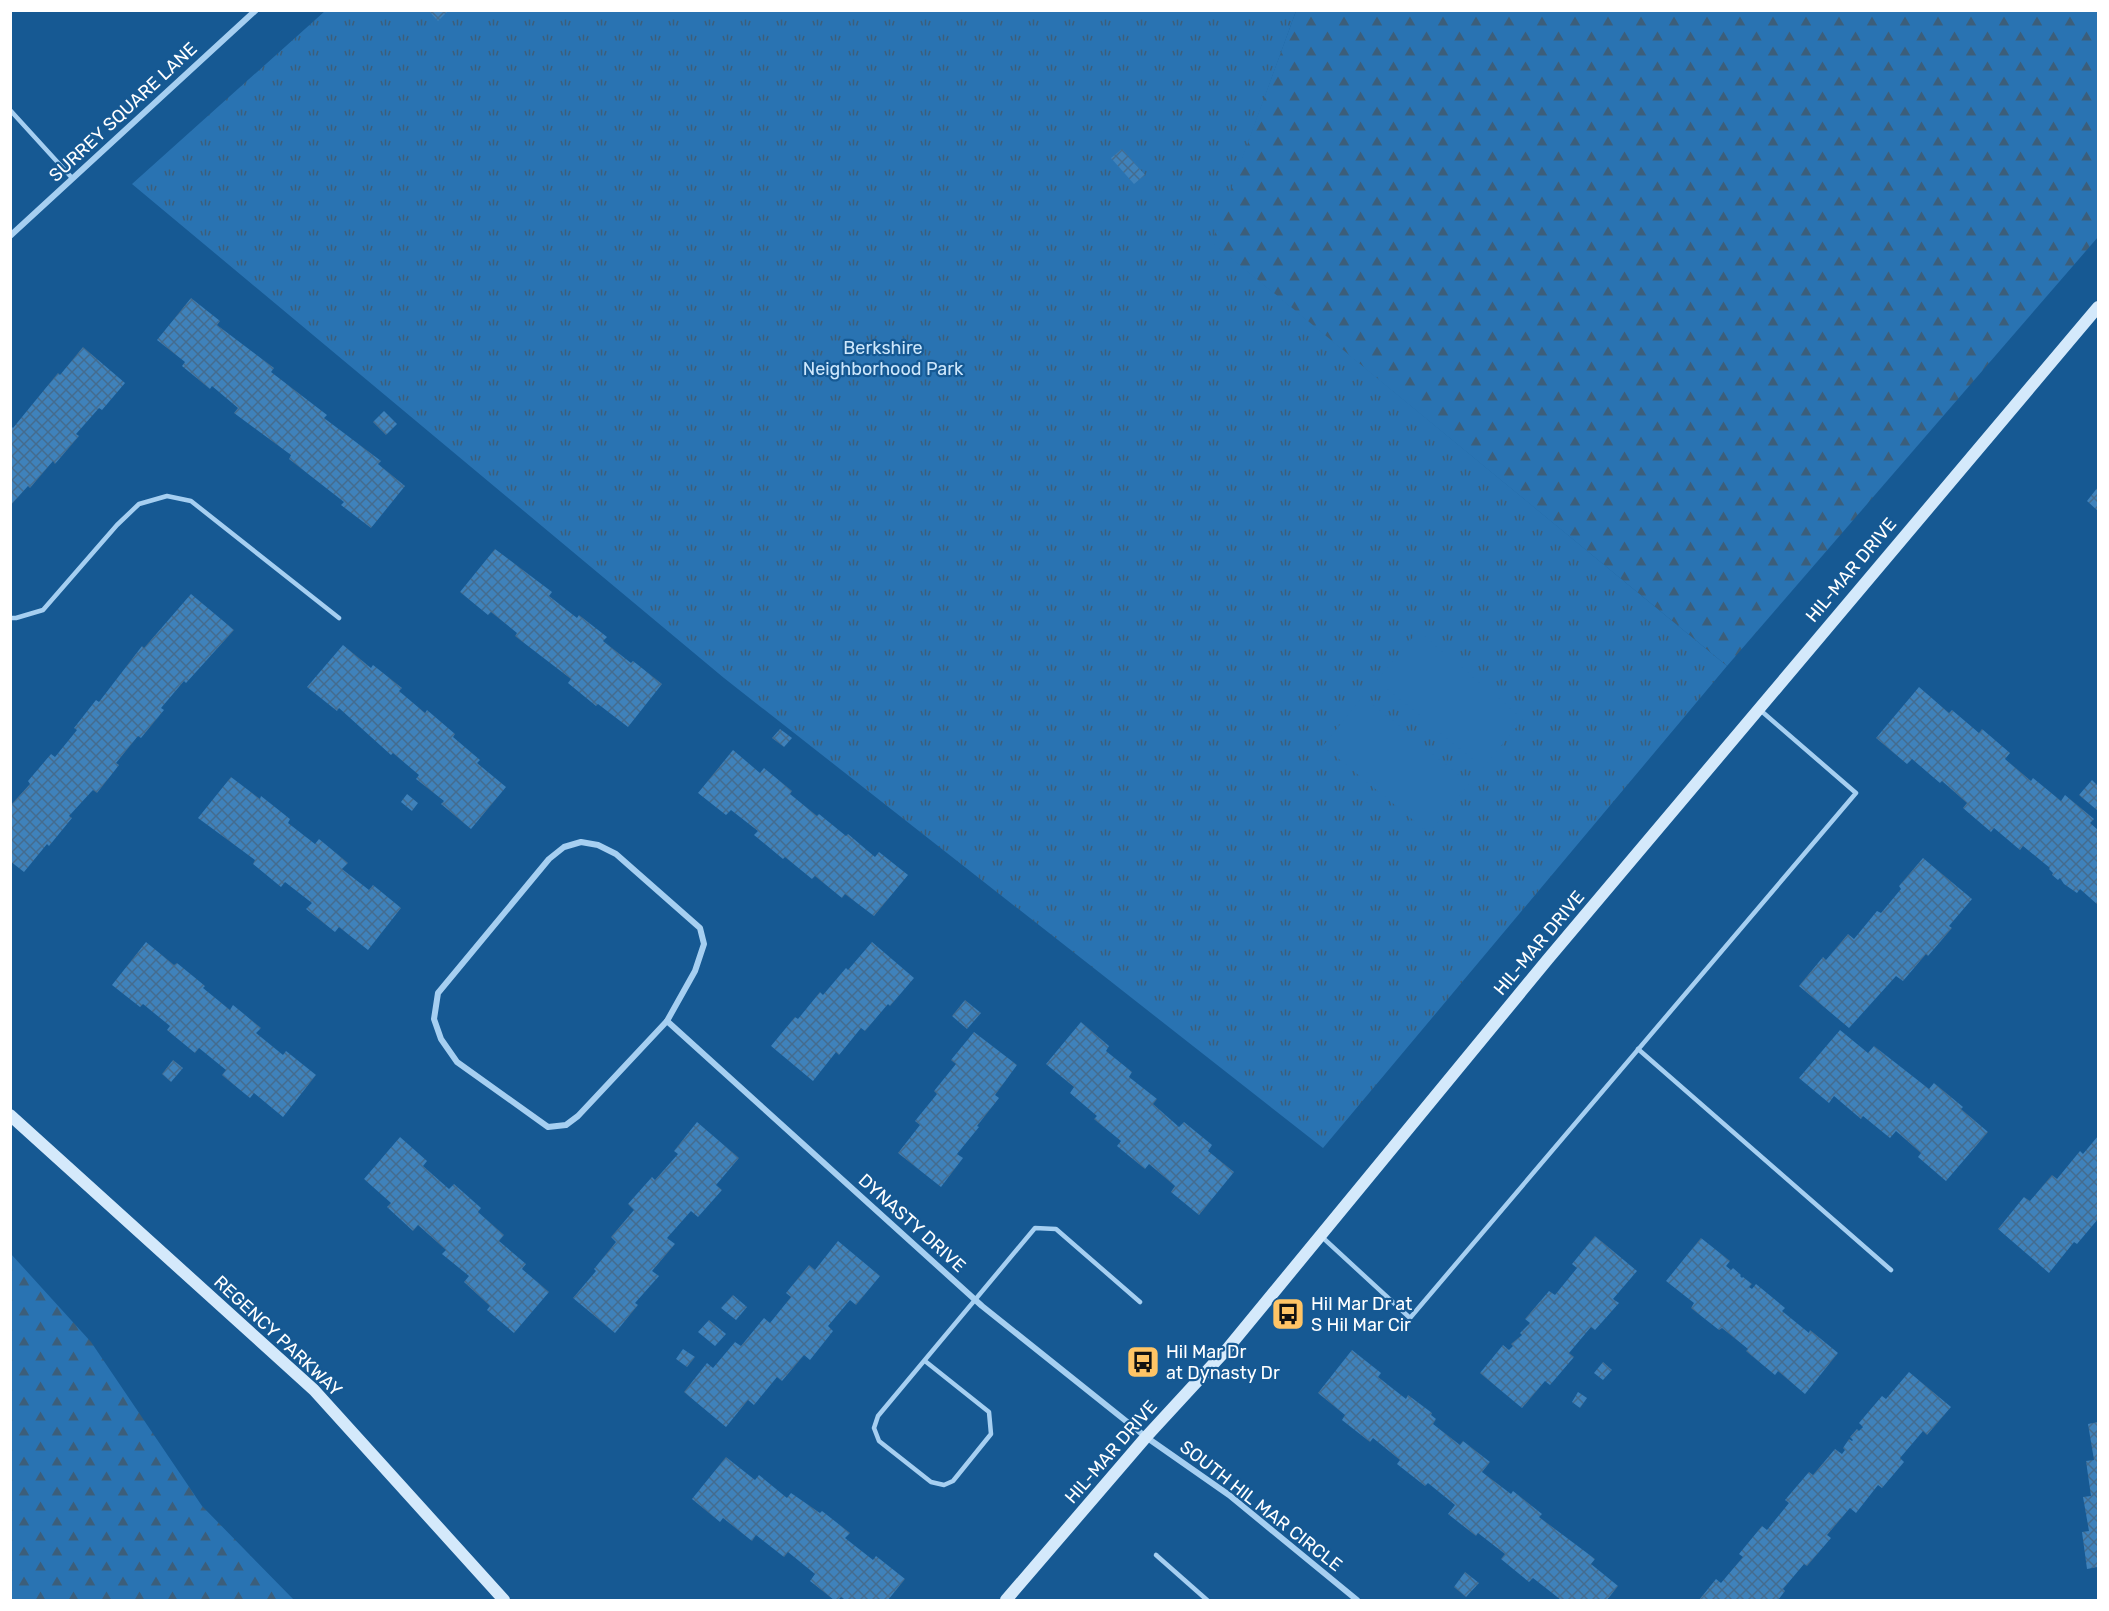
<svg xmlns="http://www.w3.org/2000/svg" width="2109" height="1611" font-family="Rubik,sans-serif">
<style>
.forest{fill:url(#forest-firs)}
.park{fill:url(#park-tufts)}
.garden{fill:#2973b2}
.building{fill:url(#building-cross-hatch)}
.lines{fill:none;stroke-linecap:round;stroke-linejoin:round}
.lane{stroke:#a6cff1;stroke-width:4.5}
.street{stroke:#a6cff1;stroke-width:6}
.secondary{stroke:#d4e9fb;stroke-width:12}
.labels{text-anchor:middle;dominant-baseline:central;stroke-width:4.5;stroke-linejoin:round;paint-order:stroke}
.street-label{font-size:18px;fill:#fff;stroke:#165993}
.park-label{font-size:18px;fill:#cde7fc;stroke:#165993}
.poi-label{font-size:18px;fill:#fff;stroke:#165993;text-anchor:start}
</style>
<defs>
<pattern id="forest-firs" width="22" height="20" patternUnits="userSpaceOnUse" patternTransform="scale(1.5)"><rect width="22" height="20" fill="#2973b2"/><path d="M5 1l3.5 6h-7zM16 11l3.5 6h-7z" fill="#3c5e7a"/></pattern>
<pattern id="park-tufts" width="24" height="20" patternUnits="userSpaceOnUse" patternTransform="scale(1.5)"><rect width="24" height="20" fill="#2973b2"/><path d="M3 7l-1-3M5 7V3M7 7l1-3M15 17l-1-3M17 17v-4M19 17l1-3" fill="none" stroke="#3c5e7a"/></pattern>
<pattern id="building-cross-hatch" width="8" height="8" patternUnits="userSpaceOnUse" patternTransform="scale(1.5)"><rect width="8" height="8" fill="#3f82bb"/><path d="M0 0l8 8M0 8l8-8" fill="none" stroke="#446c8f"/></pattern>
</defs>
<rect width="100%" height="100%" fill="#165993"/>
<g class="forest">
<polygon points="1296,11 2098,11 2098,237 1727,666 1211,242"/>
<polygon points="11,1254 91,1342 202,1506 294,1600 11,1600"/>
</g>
<polygon class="park" points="325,11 1296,11 1212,242 1727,666 1323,1148 724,678 132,184"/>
<g class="garden">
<polygon points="1418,631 1523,719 1483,768 1377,680"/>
<polygon points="1363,696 1469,784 1429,833 1323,746"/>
</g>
<g class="building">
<polygon points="428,10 449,10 438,21"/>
<polygon points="1122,149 1145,175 1134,184 1111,158"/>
<polygon points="191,298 220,321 217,325 274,368 271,372 327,415 324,418 381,461 378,464 405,486 371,528 341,505 344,502 289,459 291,455 234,413 238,408 212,386 210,389 182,366 185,362 157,340"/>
<polygon points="83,347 125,383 102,410 99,408 76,434 79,436 55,464 53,461 30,488 28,486 10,506 10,425 13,428 58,373 60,375"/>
<polygon points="384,411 397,424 386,435 373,422"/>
<polygon points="2098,487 2098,511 2087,501"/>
<polygon points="495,549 552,592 549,596 577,618 579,615 607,637 603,641 631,663 633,661 662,684 628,727 598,704 596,706 568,683 571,679 515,636 517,633 491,612 488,615 460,592"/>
<polygon points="191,594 234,630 186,683 184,681 161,708 164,710 141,738 138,736 116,763 119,765 97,793 93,790 91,792 69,816 72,818 49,846 47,844 24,872 10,861 10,806 30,784 28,781 51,754 55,757 77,730 74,728 96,700 99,702 142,646 144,648"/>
<polygon points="343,645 371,668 373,665 402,688 399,691 425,713 427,710 455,734 453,737 480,760 477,763 506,787 471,829 441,804 444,801 416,779 419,775 393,753 391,755 339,708 337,711 307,687"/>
<polygon points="1919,687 1949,713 1952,710 1979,733 1982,729 2010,753 2005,759 2031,781 2033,778 2061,801 2065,795 2094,819 2090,823 2098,830 2098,905 2080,889 2077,893 2064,884 2060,878 2058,880 2052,875 2053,873 2049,869 2050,868 2023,846 2020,850 1994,828 1991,832 1963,808 1967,803 1942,781 1940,783 1912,759 1907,764 1876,738"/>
<polygon points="780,729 792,738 784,747 772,738"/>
<polygon points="733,750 760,773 764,768 792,791 790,794 817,816 819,814 846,836 848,834 875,857 879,852 908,875 874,916 845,894 842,898 815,876 812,879 785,857 783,859 754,835 758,831 731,810 726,815 698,793"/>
<polygon points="231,777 260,799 261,796 290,819 288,823 315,844 319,839 348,863 342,869 369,890 373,885 401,908 368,950 339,927 335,932 306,909 312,903 285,882 281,887 253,864 255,860 198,818"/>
<polygon points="2092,780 2098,786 2097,810 2079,795"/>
<polygon points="407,794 418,803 412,811 401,802"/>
<polygon points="1923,858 1972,899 1949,926 1952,928 1928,956 1926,954 1903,981 1896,976 1849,1028 1799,986 1823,957 1826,960 1848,934 1854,939 1877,911 1881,913 1901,889 1899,886"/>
<polygon points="146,942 174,965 177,963 205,986 203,988 230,1010 233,1005 261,1028 256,1033 283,1055 286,1051 316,1075 283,1117 254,1093 250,1098 222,1075 226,1070 199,1048 195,1053 167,1030 170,1026 143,1004 140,1007 112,985"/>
<polygon points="872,942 914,978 890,1006 888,1004 865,1031 861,1028 839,1055 836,1052 813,1081 771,1046 795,1017 798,1019 820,992 823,995 846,968 848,970"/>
<polygon points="965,1000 981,1013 967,1029 952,1016"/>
<polygon points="1081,1022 1109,1046 1106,1051 1132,1072 1129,1077 1157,1099 1153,1104 1179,1127 1184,1122 1212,1145 1208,1151 1234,1172 1199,1215 1171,1192 1175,1186 1149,1164 1145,1169 1117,1146 1121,1141 1094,1119 1097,1116 1070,1093 1074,1087 1046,1064"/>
<polygon points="1840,1030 1868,1053 1874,1046 1929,1089 1934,1083 1963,1107 1961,1109 1988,1132 1946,1181 1918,1157 1921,1153 1896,1131 1890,1138 1863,1116 1861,1119 1834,1096 1829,1103 1799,1078"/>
<polygon points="974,1032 1017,1065 995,1095 999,1098 977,1126 979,1127 957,1154 963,1158 941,1187 898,1153 920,1125 915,1121 937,1094 934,1091 956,1064 951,1060"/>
<polygon points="173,1060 183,1068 171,1082 162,1074"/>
<polygon points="697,1122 739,1158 716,1185 722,1190 698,1217 691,1211 667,1238 675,1244 652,1271 659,1276 635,1303 638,1305 615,1333 573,1298 596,1271 594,1269 616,1242 611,1237 634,1210 628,1204 652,1177 655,1180 678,1154 674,1151"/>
<polygon points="2098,1136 2098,1219 2077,1244 2074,1242 2049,1273 1998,1229 2024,1197 2030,1201 2052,1175 2057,1179 2080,1151 2083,1154"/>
<polygon points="400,1137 427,1161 423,1166 449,1189 454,1184 481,1208 478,1212 504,1235 499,1241 526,1264 522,1269 549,1292 514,1333 487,1310 490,1306 464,1282 469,1276 442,1254 446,1250 418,1225 413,1231 387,1207 391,1203 364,1179"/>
<polygon points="1595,1236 1637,1271 1613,1299 1619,1303 1595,1330 1591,1327 1569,1353 1574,1357 1550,1385 1545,1381 1522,1408 1480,1373 1503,1345 1509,1350 1513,1346 1511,1344 1522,1335 1520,1333 1530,1323 1525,1319 1549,1291 1555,1295 1577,1268 1572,1264"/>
<polygon points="1701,1238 1730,1261 1726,1266 1731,1270 1733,1268 1741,1275 1740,1276 1742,1278 1743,1277 1752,1284 1749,1287 1752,1289 1756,1284 1785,1308 1782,1311 1809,1333 1810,1330 1838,1353 1805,1394 1778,1371 1775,1375 1746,1351 1748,1349 1722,1328 1719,1330 1691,1308 1694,1303 1666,1281"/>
<polygon points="838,1241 880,1276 856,1305 850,1300 828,1326 833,1331 810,1360 804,1355 782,1381 777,1377 754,1405 748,1400 726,1427 684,1392 707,1363 713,1368 735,1342 741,1346 764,1318 770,1323 791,1297 786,1293 809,1265 815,1270"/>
<polygon points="733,1295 747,1307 736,1320 721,1308"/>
<polygon points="709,1320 726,1334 715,1346 698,1332"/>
<polygon points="683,1349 695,1357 687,1367 676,1359"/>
<polygon points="1352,1350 1381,1373 1378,1377 1406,1399 1408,1395 1432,1413 1431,1415 1436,1419 1433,1424 1460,1445 1463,1441 1490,1462 1482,1472 1511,1494 1513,1491 1542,1514 1539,1517 1595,1559 1591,1564 1618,1586 1607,1600 1561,1600 1533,1578 1529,1582 1501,1559 1505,1554 1478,1533 1476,1536 1448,1514 1455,1505 1428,1483 1425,1486 1397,1464 1400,1460 1373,1438 1370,1442 1342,1420 1345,1415 1318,1393"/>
<polygon points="1603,1362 1612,1370 1603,1380 1594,1373"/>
<polygon points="1909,1372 1951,1407 1927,1435 1923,1431 1900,1458 1904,1462 1882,1488 1878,1485 1856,1513 1850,1508 1827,1535 1831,1538 1807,1566 1804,1564 1783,1589 1785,1591 1778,1600 1699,1600 1716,1579 1721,1583 1743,1557 1739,1554 1762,1526 1767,1530 1789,1503 1785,1500 1809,1472 1813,1475 1835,1449 1842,1454 1845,1450 1843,1448 1849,1439 1852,1441 1853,1440 1850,1437 1857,1429 1859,1431 1863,1427 1859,1423 1882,1396 1886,1399"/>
<polygon points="1578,1392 1587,1398 1580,1408 1572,1402"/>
<polygon points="2098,1422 2098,1567 2087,1569 2082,1532 2089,1531 2083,1497 2091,1496 2086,1461 2094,1460 2088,1424"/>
<polygon points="726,1457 755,1480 759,1475 787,1498 791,1493 820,1513 822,1511 850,1533 845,1538 873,1560 876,1556 905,1579 888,1600 845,1600 841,1597 838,1600 834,1600 810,1581 815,1574 788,1552 784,1557 756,1535 752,1541 723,1518 720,1522 692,1499"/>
<polygon points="1465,1572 1479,1583 1466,1597 1454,1587"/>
</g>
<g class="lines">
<g class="lane">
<polyline points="10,110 72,178"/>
<polyline points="10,618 16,618 43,610 117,525 139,504 167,496 191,501 339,618"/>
<polyline points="1638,1049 1891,1270"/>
<polyline points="1321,1236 1410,1318 1856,793 1759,709"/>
<polyline points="925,1361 989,1412 991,1434 953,1481 944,1485 931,1482 879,1441 874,1428 878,1416 1035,1228 1056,1229 1140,1302"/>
<polyline points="1156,1555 1207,1600"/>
</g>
<g class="street">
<polyline points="10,236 256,10"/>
<polygon points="581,842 598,845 616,854 700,928 704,944 695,971 667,1021 578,1116 566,1125 548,1127 457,1062 441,1039 434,1019 438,993 549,859 564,847"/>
<polyline points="667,1021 982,1306 1146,1437 1229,1495 1357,1600"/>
</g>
<g class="secondary">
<polyline points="10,1115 314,1390 504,1600"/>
<polyline points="1006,1600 1146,1437 1228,1348 1548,959 2098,307"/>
</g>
</g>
<defs>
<g id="bus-square" transform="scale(1.725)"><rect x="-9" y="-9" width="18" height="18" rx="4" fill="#ffc465" stroke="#165993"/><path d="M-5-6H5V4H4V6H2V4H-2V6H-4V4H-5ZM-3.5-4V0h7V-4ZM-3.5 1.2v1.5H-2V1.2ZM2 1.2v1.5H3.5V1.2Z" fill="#111"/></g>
</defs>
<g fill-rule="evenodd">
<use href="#bus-square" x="1288" y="1314"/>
<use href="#bus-square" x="1143" y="1362"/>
</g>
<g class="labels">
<g class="street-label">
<text transform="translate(123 112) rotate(-43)">SURREY SQUARE LANE</text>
<text transform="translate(1851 570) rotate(-50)">HIL-MAR DRIVE</text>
<text transform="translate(1539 943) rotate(-50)">HIL-MAR DRIVE</text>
<text transform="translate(912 1223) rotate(42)">DYNASTY DRIVE</text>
<text transform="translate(278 1336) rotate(43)">REGENCY PARKWAY</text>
<text transform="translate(1111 1452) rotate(-49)">HIL-MAR DRIVE</text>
<text transform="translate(1261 1506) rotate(38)">SOUTH HIL MAR CIRCLE</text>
</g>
<g class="park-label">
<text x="883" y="348">Berkshire<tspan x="883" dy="21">Neighborhood Park</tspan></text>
</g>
<g class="poi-label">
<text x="1311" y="1304">Hil Mar Dr at<tspan x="1311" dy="21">S Hil Mar Cir</tspan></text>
<text x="1166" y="1352">Hil Mar Dr<tspan x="1166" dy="21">at Dynasty Dr</tspan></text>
</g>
</g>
<rect width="2109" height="1611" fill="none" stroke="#ffffff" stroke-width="24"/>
</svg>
